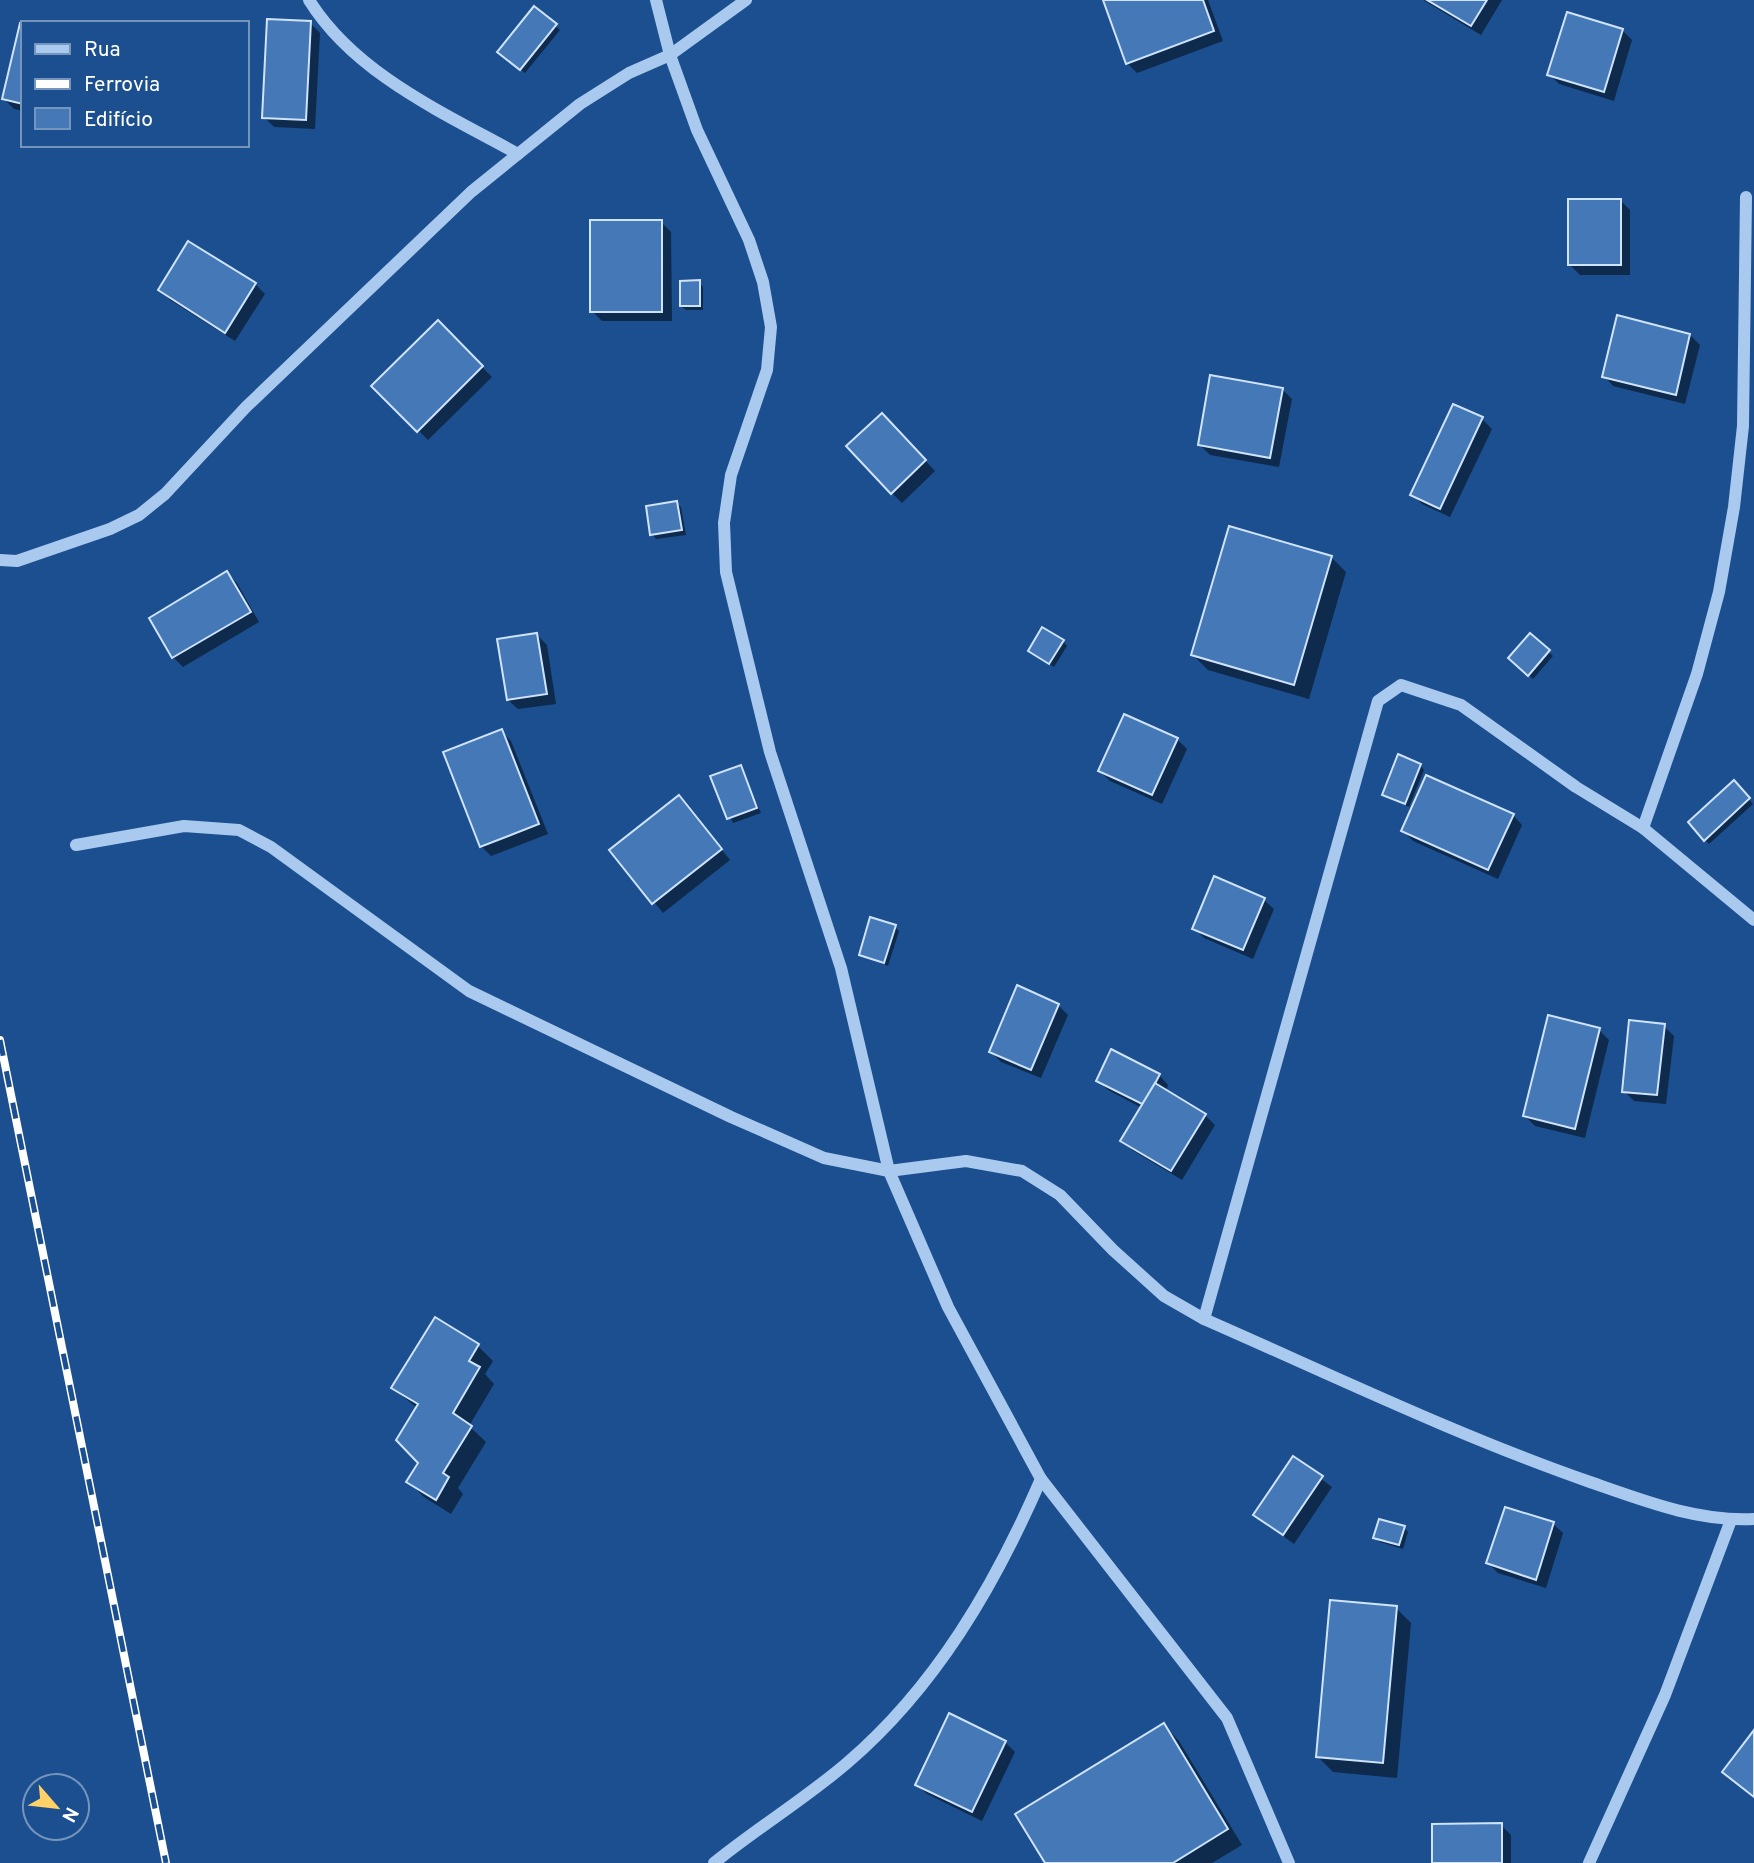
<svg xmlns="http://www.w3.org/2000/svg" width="1754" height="1863" font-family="Overpass,sans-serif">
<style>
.shadow{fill:#0007}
.building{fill:#4478b7;stroke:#cfe3fa;stroke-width:2}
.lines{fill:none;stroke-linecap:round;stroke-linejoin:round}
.minor{stroke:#a9c9ee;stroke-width:12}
.rail-casing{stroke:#fff;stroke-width:8}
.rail{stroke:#1b4f8f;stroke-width:5;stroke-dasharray:16;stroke-linecap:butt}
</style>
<rect width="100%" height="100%" fill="#1b4f8f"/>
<g class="shadow">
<polygon points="1104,0 1208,0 1223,41 1137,73 1127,63"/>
<polygon points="1423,0 1502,0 1481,35"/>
<polygon points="535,9 560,30 525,73 504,56"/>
<polygon points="310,23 320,33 315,129 274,127 264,117"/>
<polygon points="23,25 23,111 14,109 4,99"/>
<polygon points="1622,30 1632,40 1614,101 1559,84 1549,74"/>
<polygon points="1620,200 1630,210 1630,275 1580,275 1570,265"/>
<polygon points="661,222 671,232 672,321 602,321 592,311"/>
<polygon points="699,282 703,287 703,310 686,310 681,306"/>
<polygon points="255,284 265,294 235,341 170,300 160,290"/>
<polygon points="438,323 492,377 428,440 374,386"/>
<polygon points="1690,335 1700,345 1685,404 1613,386 1604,376"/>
<polygon points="1282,389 1292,399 1279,467 1210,455 1200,445"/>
<polygon points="1482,419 1492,429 1450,517 1422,504 1412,494"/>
<polygon points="892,425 935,471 902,503 892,493"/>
<polygon points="677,503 681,507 686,535 656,539 652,534"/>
<polygon points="1331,557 1346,572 1309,699 1208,670 1193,655"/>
<polygon points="227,573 237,583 259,622 183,667 173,657"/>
<polygon points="537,635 547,645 556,704 518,709 508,700"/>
<polygon points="1530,635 1553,656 1533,679 1510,658"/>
<polygon points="1063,641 1067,646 1054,667 1030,651"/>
<polygon points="501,731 511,741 548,834 491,856 481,846"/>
<polygon points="1177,739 1187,749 1162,804 1110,781 1100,771"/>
<polygon points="1420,765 1424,770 1409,807 1384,795"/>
<polygon points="740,767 761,813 733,823 713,777"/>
<polygon points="1734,783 1753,804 1709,844 1690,822"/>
<polygon points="679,797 730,860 663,913 612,851"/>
<polygon points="1513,815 1522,825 1498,879 1413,841 1403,831"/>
<polygon points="1264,900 1274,909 1253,959 1204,938 1194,928"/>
<polygon points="895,927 899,931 888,966 861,954"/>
<polygon points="1058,1005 1068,1015 1041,1078 1001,1062 991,1052"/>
<polygon points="1664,1026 1674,1036 1666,1104 1634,1101 1624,1091"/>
<polygon points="1599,1030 1609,1040 1585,1138 1535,1126 1525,1116"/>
<polygon points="1159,1075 1168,1085 1166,1091 1205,1115 1215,1125 1182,1180 1132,1150 1122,1140 1142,1108 1108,1090 1098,1081"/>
<polygon points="478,1346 493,1361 485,1374 494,1384 469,1426 486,1442 458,1488 463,1494 451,1514 424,1497 409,1482 420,1463 417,1408 393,1388"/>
<polygon points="1293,1458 1332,1487 1294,1544 1255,1515"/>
<polygon points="1553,1524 1563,1533 1546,1588 1498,1573 1488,1563"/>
<polygon points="1404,1528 1408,1532 1403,1549 1380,1542 1375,1537"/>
<polygon points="1396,1608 1411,1623 1397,1778 1333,1772 1318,1757"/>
<polygon points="1164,1725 1179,1741 1242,1845 1212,1863 1047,1863"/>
<polygon points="1005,1742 1015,1752 982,1821 927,1794 917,1785"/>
<polygon points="1501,1825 1511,1835 1511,1863 1434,1863"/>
</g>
<g class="building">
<polygon points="1103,0 1203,0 1214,31 1126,64"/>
<polygon points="1427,0 1487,0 1471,26"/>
<polygon points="534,6 557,24 520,70 497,52"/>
<polygon points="1567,12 1623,29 1604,92 1547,75"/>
<polygon points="267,19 311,21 306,120 262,118"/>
<polygon points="20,23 23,24 23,104 2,99"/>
<rect x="1568" y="199" width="53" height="66"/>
<rect x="590" y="220" width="72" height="92"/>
<polygon points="188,241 256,283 225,333 158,290"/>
<polygon points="700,280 700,306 680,306 680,281"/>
<polygon points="1617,315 1690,334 1676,395 1602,377"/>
<polygon points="438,320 483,366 417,432 371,386"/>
<polygon points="1210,375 1283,388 1270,458 1198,445"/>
<polygon points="1453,404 1483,417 1440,509 1410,495"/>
<polygon points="882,413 926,460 891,494 846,446"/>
<polygon points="677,501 682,530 650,535 646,506"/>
<polygon points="1229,526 1332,556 1294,685 1191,655"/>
<polygon points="227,571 251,612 172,658 149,618"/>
<polygon points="1042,627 1064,640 1049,664 1028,651"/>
<polygon points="537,633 547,694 507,700 497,639"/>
<polygon points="1530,633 1550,650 1528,676 1508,658"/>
<polygon points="1124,714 1178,738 1152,795 1098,771"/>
<polygon points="502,729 539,824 480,847 443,752"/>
<polygon points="1398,754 1421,764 1405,804 1382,795"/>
<polygon points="741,765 757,808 727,819 710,776"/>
<polygon points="1426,775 1514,814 1488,870 1401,831"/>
<polygon points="1734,780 1750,798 1704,841 1688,822"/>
<polygon points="679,795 722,849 652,904 609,850"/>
<polygon points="1214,876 1265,898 1243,950 1192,929"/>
<polygon points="870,917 896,925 884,963 859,955"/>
<polygon points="1017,985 1059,1004 1031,1070 989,1052"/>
<polygon points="1548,1015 1600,1028 1575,1129 1523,1116"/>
<polygon points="1629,1020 1665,1024 1657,1095 1622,1092"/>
<polygon points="1111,1049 1160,1074 1144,1105 1096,1081"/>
<polygon points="1155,1083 1206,1114 1171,1171 1120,1141"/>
<polygon points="435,1317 479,1344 469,1361 480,1367 453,1413 472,1426 443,1473 449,1477 436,1500 406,1482 418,1463 396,1440 418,1404 391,1388"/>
<polygon points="1293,1456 1323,1476 1283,1535 1253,1515"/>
<polygon points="1505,1507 1554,1522 1536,1580 1486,1563"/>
<polygon points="1379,1519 1405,1526 1399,1545 1373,1538"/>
<polygon points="1330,1600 1397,1606 1383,1763 1316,1757"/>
<polygon points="949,1713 1006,1741 972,1812 915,1785"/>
<polygon points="1164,1723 1228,1829 1173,1863 1045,1863 1015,1814"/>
<polygon points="1754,1730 1754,1797 1722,1772"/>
<polygon points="1502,1823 1502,1863 1432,1863 1432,1824"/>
</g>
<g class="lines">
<g class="minor">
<path d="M309 0C355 74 444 113 518 154"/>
<polyline points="656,0 670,55 697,130 749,240 763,282 771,327 767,370 731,475 724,523 726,572 770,752 841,968 889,1171 948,1307 1041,1479 1227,1718 1289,1863"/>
<polyline points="0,560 17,561 110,529 139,515 165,494 246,407 471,192 580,104 629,73 670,55 746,0"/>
<polyline points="1643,828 1697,674 1719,592 1734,507 1743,426 1746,197"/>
<path d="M76 845 184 826 239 830 271 847 469 991 731 1117 824 1158 889 1171 966 1161 1022 1171 1060 1195 1113 1250 1164 1296 1204 1319C1332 1375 1458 1436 1590 1482 1642 1500 1697 1522 1754 1519"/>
<polyline points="1204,1319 1378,701 1401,685 1461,705 1576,787 1643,828 1754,920"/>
<path d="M714 1863C757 1828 805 1799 847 1763 936 1687 995 1585 1041 1479"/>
<polyline points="1589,1863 1665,1695 1731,1520"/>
</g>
<g class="rail-casing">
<polyline id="rail" points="0,1040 166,1863"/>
</g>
<use href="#rail" class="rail"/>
</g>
<rect x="21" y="21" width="228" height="126" fill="#1b4f8f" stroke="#7695bc" stroke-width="2"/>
<rect x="35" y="44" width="35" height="10" fill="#a9c9ee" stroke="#7695bc" stroke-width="2"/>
<text x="84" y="56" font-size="21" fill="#ffffff">Rua</text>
<rect x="35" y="79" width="35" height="10" fill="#ffffff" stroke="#7695bc" stroke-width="2"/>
<text x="84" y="91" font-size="21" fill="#ffffff">Ferrovia</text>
<rect x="35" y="108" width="35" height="21" fill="#4478b7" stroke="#7695bc" stroke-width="2"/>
<text x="84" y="126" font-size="21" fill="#ffffff">Edifício</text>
<g transform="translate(56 1807) rotate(118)"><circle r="33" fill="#1b4f8f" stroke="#7695bc" stroke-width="2"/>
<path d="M0-5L12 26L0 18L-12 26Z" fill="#ffd166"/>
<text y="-10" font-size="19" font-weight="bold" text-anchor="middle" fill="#ffffff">N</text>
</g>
</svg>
